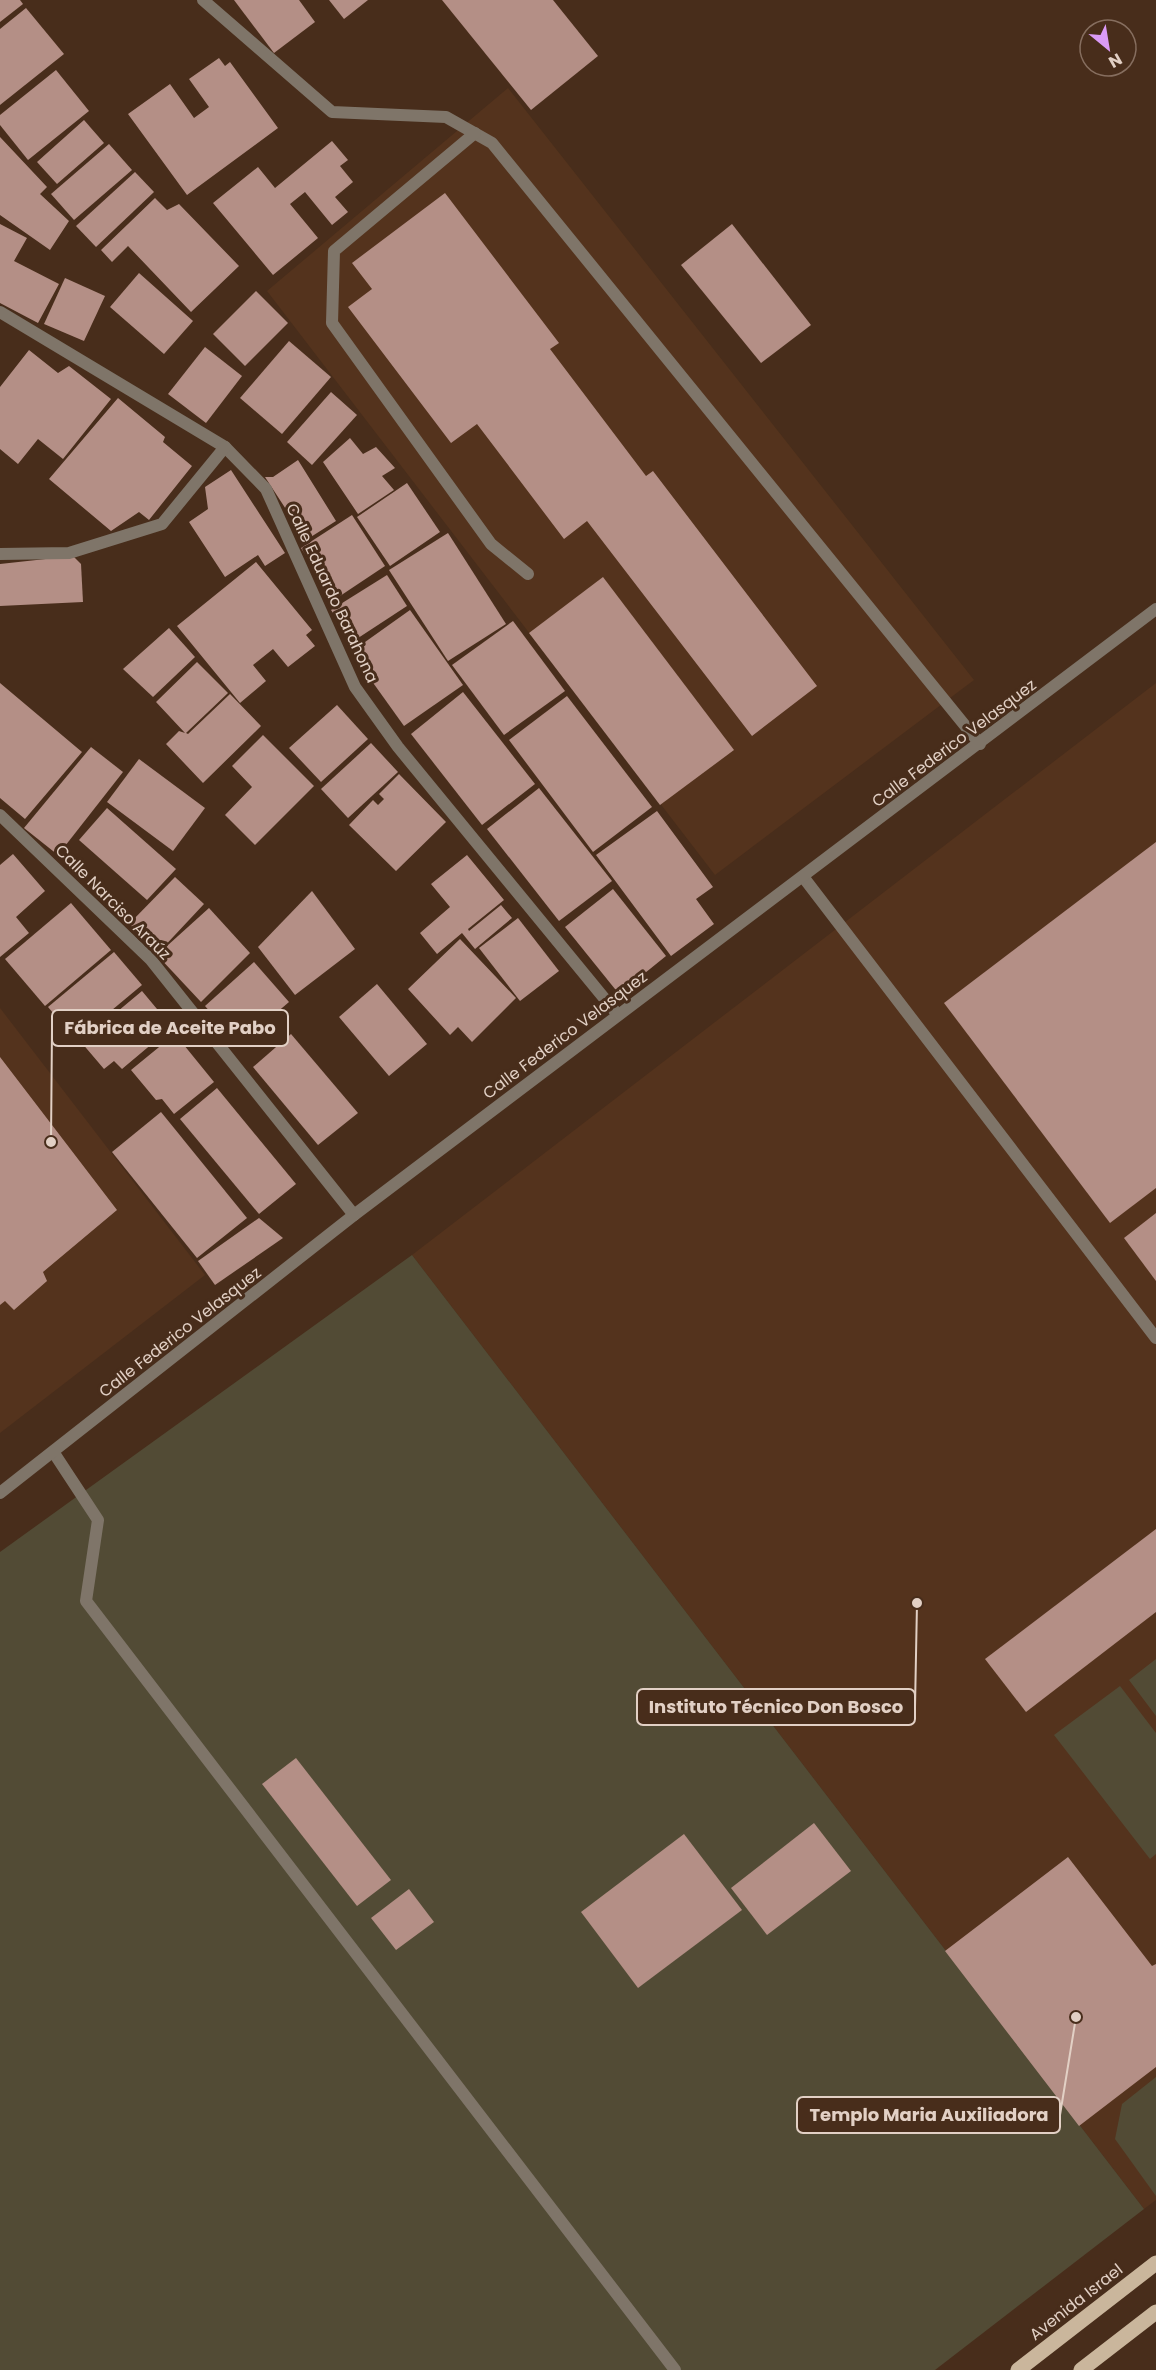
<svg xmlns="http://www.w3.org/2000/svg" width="1156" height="2370" font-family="Poppins,sans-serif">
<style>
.built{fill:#54331d}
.green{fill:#524b35}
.building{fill:#b48f86}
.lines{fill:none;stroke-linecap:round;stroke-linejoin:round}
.service{stroke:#7f7569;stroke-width:12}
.minor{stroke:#7f7569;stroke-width:12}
.primary{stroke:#cab69c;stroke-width:15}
.labels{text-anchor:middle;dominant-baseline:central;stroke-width:6;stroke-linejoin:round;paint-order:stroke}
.street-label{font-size:16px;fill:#e2d0c5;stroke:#482d1b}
.leader{fill:none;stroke:#e2d0c5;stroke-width:2}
.callout-dot{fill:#e2d0c5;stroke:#482d1b;stroke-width:2}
.callout{fill:#482d1b;stroke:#e2d0c5;stroke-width:2}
.callout-label{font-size:18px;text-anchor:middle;font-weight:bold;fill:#e2d0c5}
</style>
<rect width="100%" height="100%" fill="#482d1b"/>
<g class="built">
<polygon points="508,88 974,680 715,875 267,291"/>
<polygon points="1156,683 1156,2200 1144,2209 412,1255"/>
<polygon points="0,1008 205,1275 0,1433"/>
</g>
<g class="green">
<polygon points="412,1255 1144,2209 935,2370 0,2370 0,1552"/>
<polygon points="1156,1659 1156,1716 1129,1680"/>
<polygon points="1120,1686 1156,1733 1156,1854 1150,1859 1054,1735"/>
<polygon points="1156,2077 1156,2196 1115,2139 1122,2104"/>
</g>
<g class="building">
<polygon points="0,0 20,0 23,4 0,22"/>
<polygon points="234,0 299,0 315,22 274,53"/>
<polygon points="329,0 368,0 344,19"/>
<polygon points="442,0 553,0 598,56 531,110"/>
<polygon points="26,8 64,54 0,105 0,29"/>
<polygon points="219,58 225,66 230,62 278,128 187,195 128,114 170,84 194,118 209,107 189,79"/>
<polygon points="56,70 89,111 28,160 0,125 0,115"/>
<polygon points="84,120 104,143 57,184 37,162"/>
<polygon points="0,137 47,187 40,194 69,221 50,250 0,215"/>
<polygon points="332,141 348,160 340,166 353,182 335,197 348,212 332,225 305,192 290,204 318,238 273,275 213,203 258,167 275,188"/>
<polygon points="109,144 132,170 74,220 51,194"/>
<polygon points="135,172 154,192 96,247 76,226"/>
<polygon points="445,193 559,343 550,349 646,476 653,471 817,686 752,736 587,521 564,539 477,424 451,443 348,307 372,289 352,263"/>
<polygon points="155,198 167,210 179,204 239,266 191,312 128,246 112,262 101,250"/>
<polygon points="0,224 27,238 14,261 59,284 38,323 0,303"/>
<polygon points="732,224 811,325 761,363 681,265"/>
<polygon points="139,273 193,321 164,354 110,307"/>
<polygon points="65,278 105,296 84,341 44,324"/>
<polygon points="256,291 288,323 245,366 213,334"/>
<polygon points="289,341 331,377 282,434 240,398"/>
<polygon points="205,347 242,376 206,423 168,394"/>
<polygon points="29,350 58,373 69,366 111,399 63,459 38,439 18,464 0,449 0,387"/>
<polygon points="331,392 357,415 312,465 287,442"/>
<polygon points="118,398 165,437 163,442 192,466 149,520 139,512 111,531 49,479"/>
<polygon points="350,438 363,454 376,447 395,468 382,476 394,490 358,514 323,462"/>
<polygon points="298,460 336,521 306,540 265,477 273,477"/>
<polygon points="231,470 285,553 265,566 258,555 225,577 189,522 208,509 205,487"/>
<polygon points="407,483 440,532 390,566 357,517"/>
<polygon points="352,515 385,566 334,600 301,548"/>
<polygon points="448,533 506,624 448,661 389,570"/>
<polygon points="73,556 81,564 83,602 0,606 0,564"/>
<polygon points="256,562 312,630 306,635 315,646 288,667 273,649 253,665 266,681 240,703 177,626"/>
<polygon points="387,575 407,606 352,642 331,610"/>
<polygon points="603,577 734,750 660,805 529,633"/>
<polygon points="410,610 463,685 404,726 351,652"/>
<polygon points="513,621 565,691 504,735 452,665"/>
<polygon points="169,628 195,657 153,697 123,669"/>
<polygon points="197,662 228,693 186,733 188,734 230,694 261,726 203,783 166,744 179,731 185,733 156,702"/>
<polygon points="0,683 82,752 25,819 0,798"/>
<polygon points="463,692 535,784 482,825 411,734"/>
<polygon points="567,696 652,807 593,852 509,740"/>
<polygon points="337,705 368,739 321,782 289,748"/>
<polygon points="263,735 314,786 255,845 225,815 252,787 232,766"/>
<polygon points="371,743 398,772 348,818 321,789"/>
<polygon points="91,747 123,772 58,855 24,828"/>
<polygon points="139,759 205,808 173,851 107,802"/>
<polygon points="399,774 446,822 396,871 349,825 373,800 378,805 384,799 379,794"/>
<polygon points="539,788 612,881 559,921 487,829"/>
<polygon points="107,808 176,869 147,900 79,840"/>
<polygon points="657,811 713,887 696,899 714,924 671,956 596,855"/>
<polygon points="1156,842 1156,1188 1110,1223 944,1003"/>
<polygon points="13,854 45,891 16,917 29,933 0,957 0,865"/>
<polygon points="467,855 504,900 468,929 469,931 501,905 512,918 475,949 462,933 437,954 420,933 450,907 431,884"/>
<polygon points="175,877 204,904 159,952 129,924"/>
<polygon points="613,889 666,956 619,994 565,927"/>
<polygon points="312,891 355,949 295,995 258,947"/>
<polygon points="71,903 111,950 45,1006 5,959"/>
<polygon points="209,908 250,953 201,1002 157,955"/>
<polygon points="518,918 559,971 520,1001 479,948"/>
<polygon points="460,939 516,998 472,1042 458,1027 450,1035 408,989"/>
<polygon points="114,952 142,985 76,1040 48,1007"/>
<polygon points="254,962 289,1002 239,1045 205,1006"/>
<polygon points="377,984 427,1044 389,1076 339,1017"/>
<polygon points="142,991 172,1027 122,1069 114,1061 104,1069 81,1042"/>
<polygon points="175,1034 214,1082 174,1114 162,1099 156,1100 131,1070"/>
<polygon points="291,1034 358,1113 318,1145 253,1067"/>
<polygon points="0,1057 117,1210 43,1272 47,1281 14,1310 5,1301 0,1305"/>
<polygon points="217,1088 296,1184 259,1214 180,1119"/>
<polygon points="161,1112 247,1218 197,1258 112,1152"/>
<polygon points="1156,1213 1156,1281 1124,1238"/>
<polygon points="259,1218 283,1238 215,1285 198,1261"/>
<polygon points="1156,1529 1156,1612 1026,1712 985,1659"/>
<polygon points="296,1758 391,1880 357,1906 262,1784"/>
<polygon points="814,1823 851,1871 767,1935 731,1888"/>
<polygon points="684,1834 742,1910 638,1988 581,1912"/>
<polygon points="1068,1857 1152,1966 1156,1964 1156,2067 1079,2126 945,1951"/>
<polygon points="409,1889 434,1922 396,1950 371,1918"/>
</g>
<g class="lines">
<g class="service">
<polyline points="804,878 1156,1338"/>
<polyline points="54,1453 98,1520 86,1601 675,2370"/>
</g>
<g class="minor">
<polyline points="203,0 332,112 446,117 492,143 980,744"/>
<polyline points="475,133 334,251 332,323 491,544 528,574"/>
<polyline points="0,312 225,447 266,489 355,687 398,747 618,1015"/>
<polyline points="0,554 69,553 162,524 225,447"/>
<polyline points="0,815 151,960 354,1215"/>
<polyline points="0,1493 354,1215 1156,609"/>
</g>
<g class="primary">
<polyline points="1018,2370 1156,2263"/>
<polyline points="1081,2370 1156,2312"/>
</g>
</g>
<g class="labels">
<g class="street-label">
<text transform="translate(332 593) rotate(65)">Calle Eduardo Barahona</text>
<text transform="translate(954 743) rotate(-37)">Calle Federico Velasquez</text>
<text transform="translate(113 902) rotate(45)">Calle Narciso Araúz</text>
<text transform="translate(565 1035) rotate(-37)">Calle Federico Velasquez</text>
<text transform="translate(180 1332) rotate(-38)">Calle Federico Velasquez</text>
<text transform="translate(1076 2302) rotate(-38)">Avenida Israel</text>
</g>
</g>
<path class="leader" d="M51 1142L52 1028M917 1603L915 1707M1076 2017L1060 2115"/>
<g class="callout-dot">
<circle cx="51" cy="1142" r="6"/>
<circle cx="917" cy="1603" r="6"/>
<circle cx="1076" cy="2017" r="6"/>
</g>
<g class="callout">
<rect x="52" y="1010" width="236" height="36" rx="6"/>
<rect x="637" y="1689" width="278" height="36" rx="6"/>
<rect x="797" y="2097" width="263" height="36" rx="6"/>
</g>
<g class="callout-label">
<text x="170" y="1034">Fábrica de Aceite Pabo</text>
<text x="776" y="1713">Instituto Técnico Don Bosco</text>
<text x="929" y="2121">Templo Maria Auxiliadora</text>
</g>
<g transform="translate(1108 48) rotate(150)"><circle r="28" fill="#482d1b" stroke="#866e5f" stroke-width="1.5"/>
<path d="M0-4.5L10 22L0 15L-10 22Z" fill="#da9af6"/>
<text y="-9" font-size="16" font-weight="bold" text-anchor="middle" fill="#e2d0c5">N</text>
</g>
</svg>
